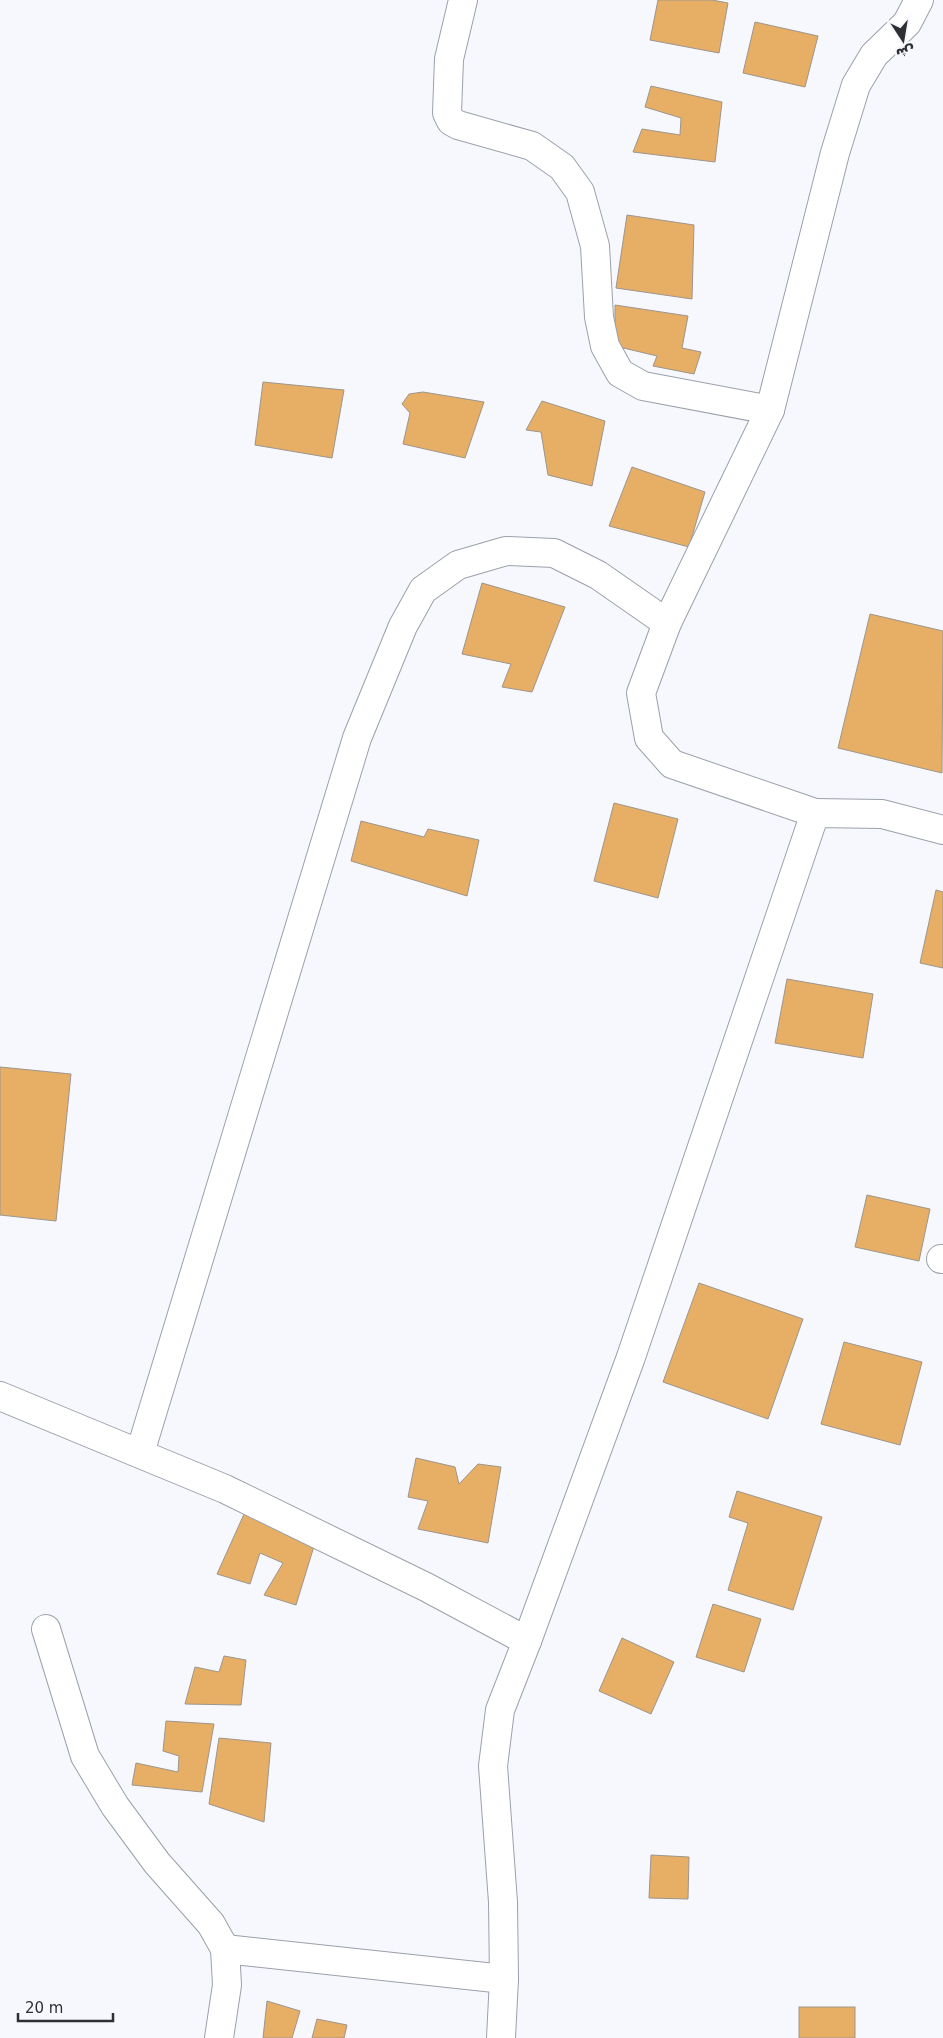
<svg xmlns="http://www.w3.org/2000/svg" width="943" height="2038" font-family="'DejaVu Sans',Vazirmatn,sans-serif">
<style>
.building{fill:#e7ae65;stroke:#9d958c}
.lines{fill:none;stroke-linecap:round;stroke-linejoin:round}
.minor-casing{stroke:#9ba0aa;stroke-width:30}
.minor{stroke:#fff;stroke-width:28}
</style>
<rect width="100%" height="100%" fill="#f6f8fd"/>
<g class="building">
<polygon points="658,0 712,0 728,3 719,53 650,40"/>
<polygon points="755,22 818,36 805,87 743,73"/>
<polygon points="651,86 722,102 715,162 633,152 642,129 680,135 681,118 645,107"/>
<polygon points="627,215 694,225 692,299 616,288"/>
<polygon points="615,305 688,316 682,348 701,352 694,374 653,366 657,356 615,346"/>
<polygon points="263,382 344,390 332,458 255,445"/>
<polygon points="423,392 484,402 465,458 403,444 410,413 402,404 409,394"/>
<polygon points="542,401 605,421 592,486 548,475 541,432 526,430"/>
<polygon points="632,467 705,492 689,547 609,526"/>
<polygon points="482,583 565,607 532,692 502,687 511,664 462,654"/>
<polygon points="870,614 943,631 942,773 838,748"/>
<polygon points="614,803 678,819 658,898 594,881"/>
<polygon points="361,821 424,837 428,829 479,840 467,896 351,861"/>
<polygon points="936,890 943,892 943,968 920,963"/>
<polygon points="787,979 873,994 863,1058 775,1043"/>
<polygon points="0,1067 71,1074 56,1221 0,1215"/>
<polygon points="867,1195 930,1209 919,1261 855,1247"/>
<polygon points="699,1283 803,1319 768,1419 663,1382"/>
<polygon points="844,1342 922,1362 900,1445 821,1424"/>
<polygon points="416,1458 455,1467 459,1484 478,1464 501,1467 488,1543 418,1529 428,1501 408,1497"/>
<polygon points="737,1491 822,1517 793,1610 728,1590 748,1523 729,1517"/>
<polygon points="245,1512 315,1543 296,1605 264,1595 283,1563 260,1553 250,1584 217,1574"/>
<polygon points="713,1604 761,1619 744,1672 696,1657"/>
<polygon points="622,1638 674,1662 651,1714 599,1691"/>
<polygon points="224,1656 246,1660 241,1705 185,1704 195,1667 219,1672"/>
<polygon points="166,1721 214,1724 202,1792 132,1785 136,1763 178,1772 179,1756 163,1751"/>
<polygon points="219,1738 271,1743 264,1822 209,1804"/>
<polygon points="651,1855 689,1857 688,1899 649,1898"/>
<polygon points="267,2001 300,2011 292,2038 263,2038"/>
<rect x="799" y="2007" width="56" height="31"/>
<polygon points="317,2019 347,2025 344,2038 312,2038"/>
</g>
<g class="lines">
<g class="minor-casing">
<g id="minor">
<polyline points="463,0 449,59 447,113 451,121 458,125 532,146 562,167 580,192 595,246 599,317 605,346 620,373 643,386 770,410"/>
<polyline points="815,813 672,764 649,738 641,693 667,623 770,410 835,153 856,85 874,55 907,23 919,0"/>
<polyline points="941,1259 943,1259"/>
<polyline points="0,1396 225,1489 426,1587 527,1641 631,1357 815,813 882,814 943,830"/>
<polyline points="140,1453 357,738 403,626 423,590 458,565 506,551 554,553 598,575 667,623"/>
<polyline points="46,1629 85,1756 115,1806 157,1863 211,1924 225,1949 227,1985 219,2038"/>
<polyline points="225,1949 504,1979"/>
<polyline points="501,2038 504,1979 503,1902 493,1766 500,1710 527,1641"/>
</g>
</g>
<use href="#minor" class="minor"/>
</g>
<g transform="translate(903 40) rotate(168)" stroke="#f6f8fd" stroke-width="4" paint-order="stroke">
<path d="M0-4L9 19L0 12L-9 19Z" fill="#2d2f33"/>
<text y="-8" font-size="14" font-weight="bold" text-anchor="middle" fill="#2d2f33">ش</text>
</g>
<path d="M18 2013v8h95v-8" fill="none" stroke="#2d2f33" stroke-width="2.5"/>
<text x="25" y="2013" font-size="15" fill="#2d2f33" stroke="#f6f8fd" stroke-width="4" paint-order="stroke">20 m</text>
</svg>
